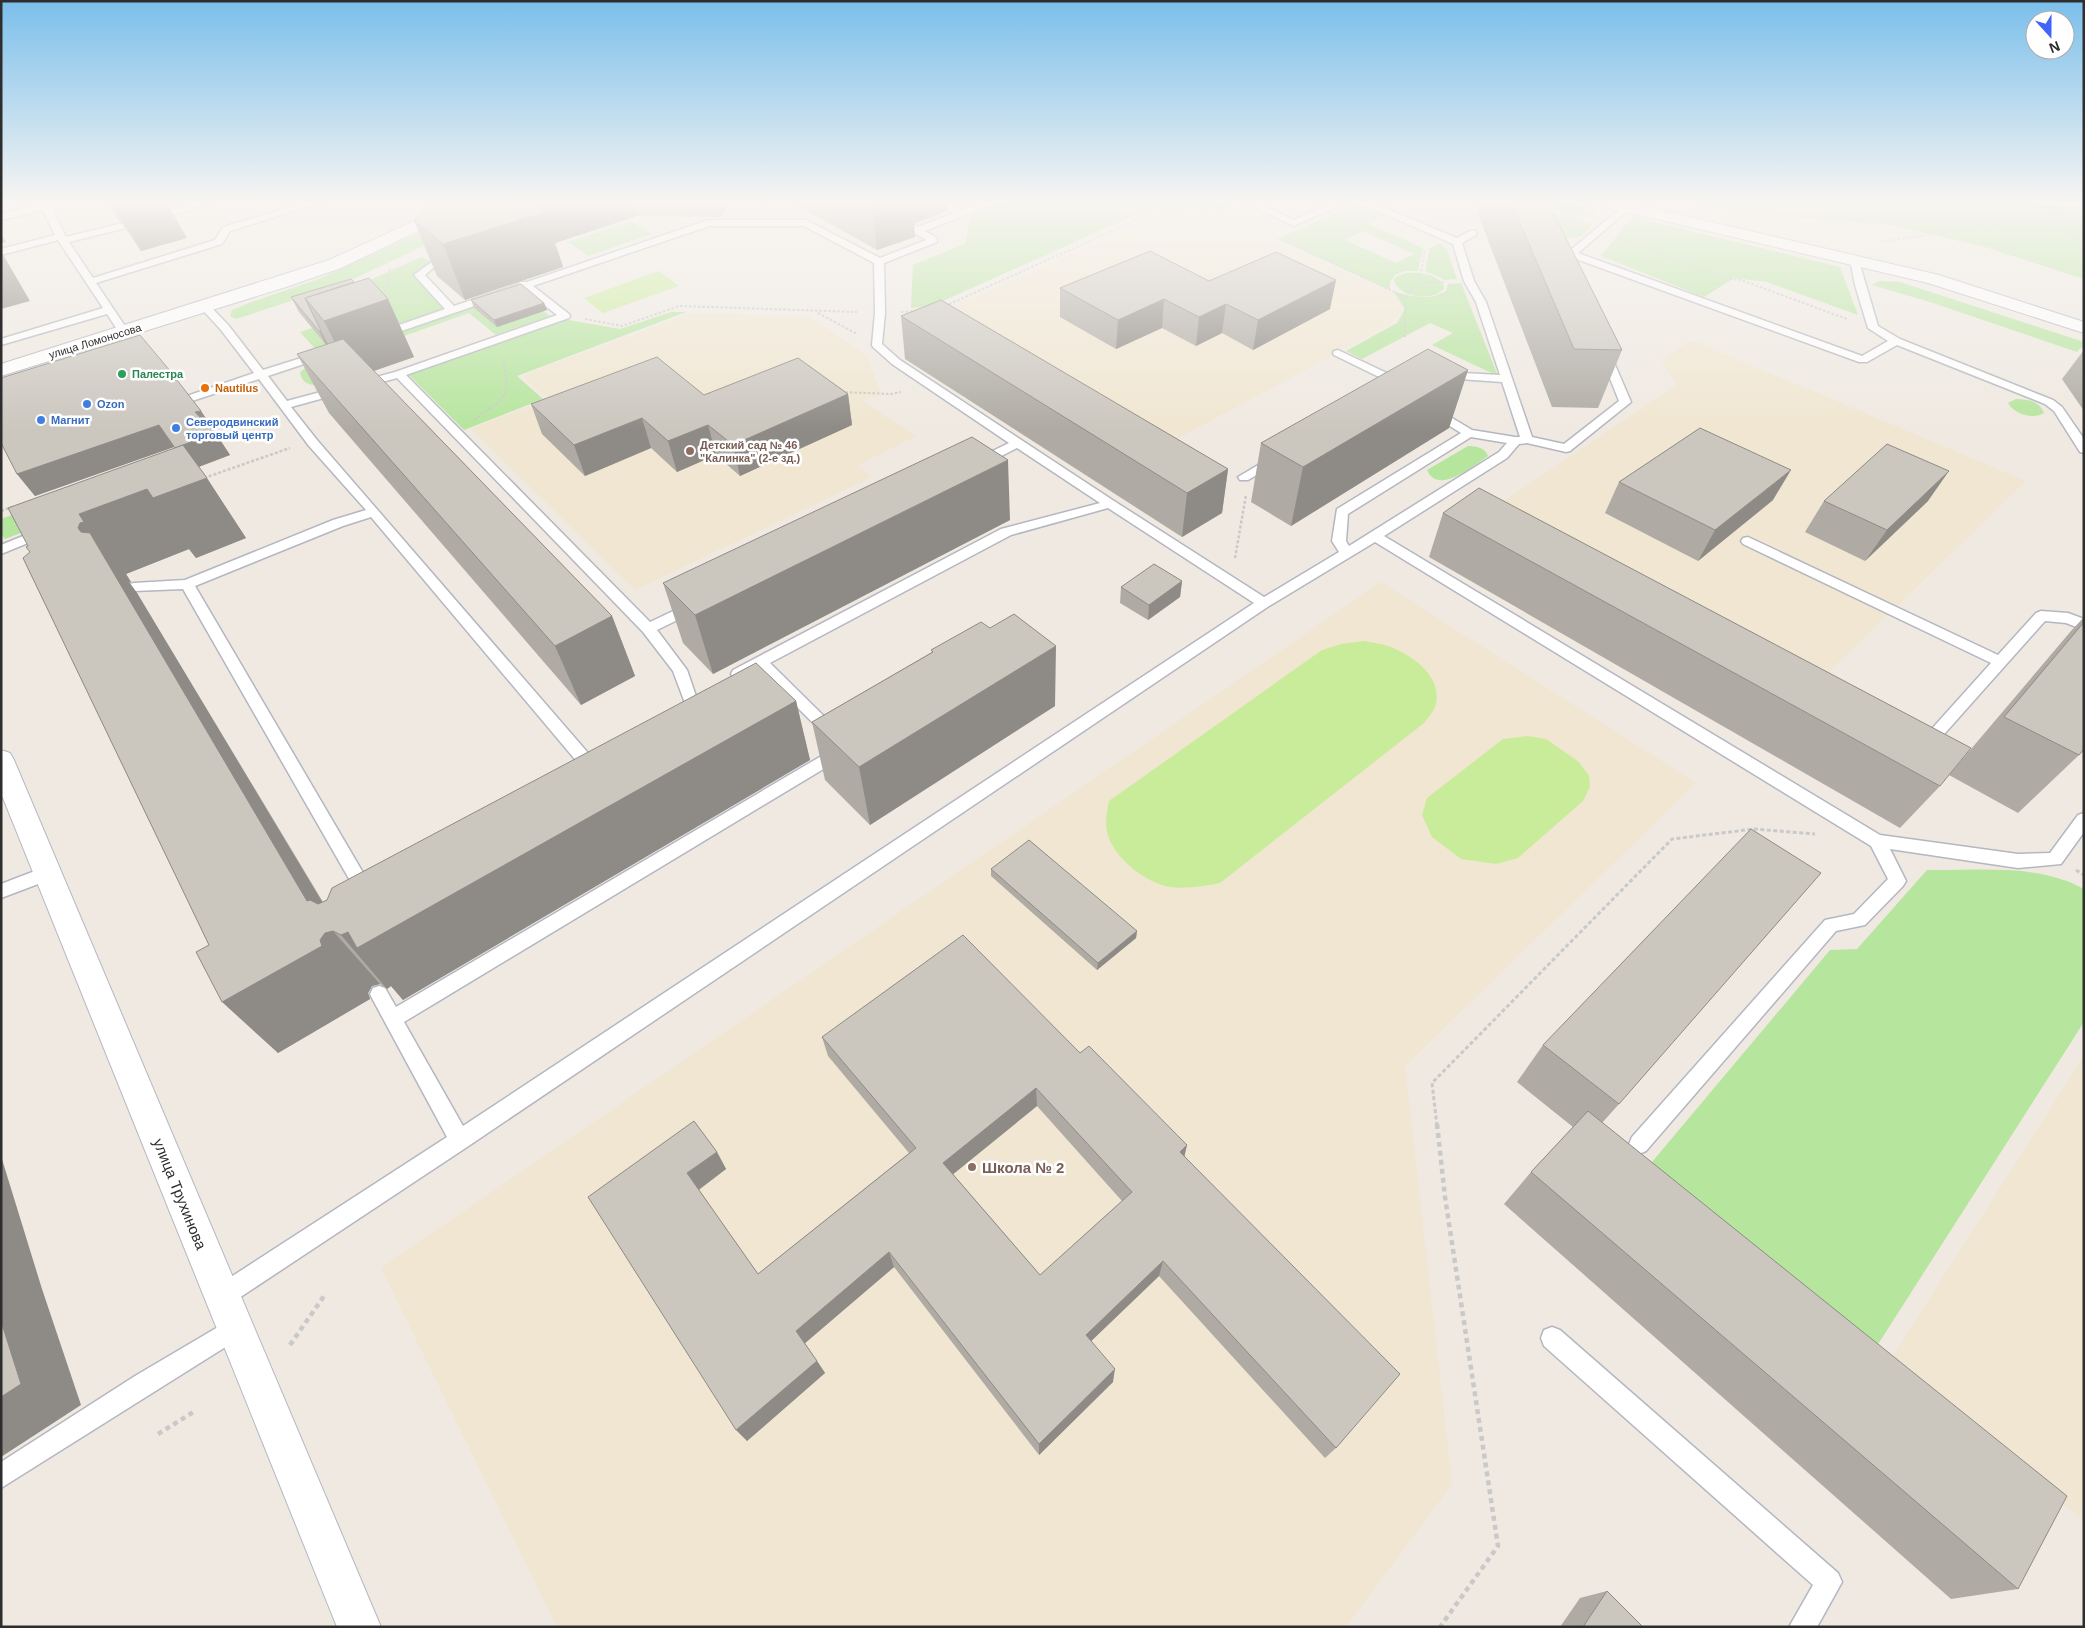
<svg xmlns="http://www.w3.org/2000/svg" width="2085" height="1628" font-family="Arial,sans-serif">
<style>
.education{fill:#f0e6d1;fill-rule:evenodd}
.green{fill:#b6e59e;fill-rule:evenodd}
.pitch{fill:#c9ec9a}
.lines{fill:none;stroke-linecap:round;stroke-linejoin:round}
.lane-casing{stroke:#b4b7c1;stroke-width:3}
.street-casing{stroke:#b4b7c1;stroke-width:2}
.secondary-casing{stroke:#b4b7c1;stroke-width:2}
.path-far3{stroke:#c9c9c9;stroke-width:2;stroke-dasharray:2.5 2;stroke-linecap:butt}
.path-far2{stroke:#c9c9c9;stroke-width:2.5;stroke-dasharray:3 2;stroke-linecap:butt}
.path-far1{stroke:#c9c9c9;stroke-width:3;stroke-dasharray:4 2.5;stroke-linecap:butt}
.path{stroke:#c9c9c9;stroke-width:4.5;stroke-dasharray:5 4;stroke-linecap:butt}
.lane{fill:#fff;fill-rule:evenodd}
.street{fill:#fff;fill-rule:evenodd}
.secondary{fill:#fff;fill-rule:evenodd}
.wall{fill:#afaba4;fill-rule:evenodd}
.shaded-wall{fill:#8e8b86}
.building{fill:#cbc7bf;stroke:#8e8b86;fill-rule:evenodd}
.leisure-dot{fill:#2e9e5b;stroke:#fff;stroke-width:2}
.food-dot{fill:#e8710a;stroke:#fff;stroke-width:2}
.shop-dot{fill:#3f7fe0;stroke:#fff;stroke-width:2}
.education-dot{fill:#8d6e63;stroke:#fff;stroke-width:2}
.labels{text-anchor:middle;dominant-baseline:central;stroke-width:5;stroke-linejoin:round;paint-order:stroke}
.far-street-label{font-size:11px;fill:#2e2e2e;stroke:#fff}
.far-leisure-label{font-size:11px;font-weight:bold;fill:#27864d;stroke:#fff;text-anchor:start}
.far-food-label{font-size:11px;font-weight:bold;fill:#c56008;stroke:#fff;text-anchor:start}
.far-shop-label{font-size:11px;font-weight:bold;fill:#366cbe;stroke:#fff;text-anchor:start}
.far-education-label{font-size:11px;font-weight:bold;fill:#785e54;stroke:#fff;text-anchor:start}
.near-education-label{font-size:15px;font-weight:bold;fill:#785e54;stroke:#fff;text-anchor:start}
.near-street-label{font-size:15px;fill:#2e2e2e;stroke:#fff}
</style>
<rect width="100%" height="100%" fill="#efe9e1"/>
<g class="education">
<polygon points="1151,218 1229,219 1393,293 1404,309 1394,322 1171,442 945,310"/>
<polygon points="690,313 810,317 866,355 881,393 863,401 916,436 858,465 872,477 635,590 471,429 547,399 522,376"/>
<polygon points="1691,340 2026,481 1813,687 1489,511 1677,385 1661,360"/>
<path d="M1381 582 1696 783 1405 1066 1452 1484 1346 1627H557L381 1268ZM1341 644 1109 801 1322 650Z"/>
<polygon points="2084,1056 2084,1521 1889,1362"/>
</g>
<g class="green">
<polygon points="516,202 343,284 236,319 230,316 232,310 249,303 321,278 456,216"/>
<polygon points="1002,202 1214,202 1229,209 1146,210 934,305 911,308 913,265 965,244 971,214"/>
<polygon points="1525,202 1562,202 1597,210 1591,217"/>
<polygon points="1697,202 2035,202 2042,205 2084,207 2084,279 1985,247 1890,225 1736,212 1696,203"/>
<path d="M1357 204 1386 215 1368 224 1423 248 1418 271H1405L1395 275 1390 282V290L1277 239ZM1363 231 1414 254 1396 263 1345 240Z"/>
<path d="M1528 207 1592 223C1575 258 1546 222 1528 207Z"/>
<polygon points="1632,217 1840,267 1858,315 1767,282 1734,278 1704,297 1601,256"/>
<polygon points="631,221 652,234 588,256 568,242"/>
<polygon points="1440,243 1447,249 1457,279 1444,280 1438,276 1425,271 1430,248"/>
<polygon points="421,257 430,261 432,263 416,275 449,307 318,352 300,332 372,309 355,287"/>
<path d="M1406 273C1420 272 1434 273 1443 284L1444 288C1435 302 1398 298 1394 280L1396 277Z"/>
<polygon points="1880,281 1900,282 2084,342 2084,345 2077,352 1933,303 1872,285"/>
<path d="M1461 283 1498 376 1432 345 1453 333 1430 323 1362 359 1346 351 1397 323 1405 309 1393 291C1411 297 1430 301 1446 291L1448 284Z"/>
<path d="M500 297 531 302 550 316 496 335 469 313 322 365 327 385C315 385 302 387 300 372L312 363Z"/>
<polygon points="671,312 686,312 517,376 543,399 464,430 409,375 563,319 620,329"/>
<path d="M2016 399C2026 399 2040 401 2044 413 2033 420 2014 414 2008 403Z"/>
<path d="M1468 446C1477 446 1485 448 1488 456 1474 465 1438 496 1427 470Z"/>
<polygon points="36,506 31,529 5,539 1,534 1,519"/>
<path d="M1927 870C1978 871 2038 863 2084 889V1022L1859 1374 1631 1187 1830 950 1857 949Z"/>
</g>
<g class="pitch">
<polygon points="659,271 679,286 603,313 584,298"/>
<path d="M1365 641C1373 643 1383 644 1391 647 1415 657 1444 678 1435 707 1433 712 1428 718 1424 723L1220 883C1204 886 1188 889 1170 887 1146 883 1115 859 1108 835 1104 824 1107 812 1109 801L1322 650 1341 644Z"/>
<polygon points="1527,736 1546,739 1579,762 1589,776 1590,787 1583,801 1518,858 1496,864 1461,859 1432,837 1422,815 1427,798 1503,739"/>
</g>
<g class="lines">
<g class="lane-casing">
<g id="lane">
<polygon points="42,202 52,202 51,206 66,237 123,223 128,226 126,228 69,242 93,278 215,240 223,227 309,202 323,202 230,231 222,244 96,283 129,332 128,334 120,334 107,314 1,345 1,339 103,308 58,240 1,255 1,249 55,235 43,210 1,220 1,214 42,204"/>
<polygon points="178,202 188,202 189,205 199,202 214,202 168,216 162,216 162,212 181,207"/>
<path d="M885 202H898L884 208 918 227 954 213 936 202H948L963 210 984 202H997L925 231 937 238V242L884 263 885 313 882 344 900 360 1114 501 1264 597 1339 552 1332 541 1337 509 1461 433 1429 413 1427 411 1429 409H1437L1472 430 1515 437H1520L1502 382 1445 378 1439 375 1445 372 1500 375 1476 302 1464 281 1453 244 1357 202H1370L1457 238 1470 231H1476V235L1462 243 1474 281 1486 302 1532 437 1564 444 1619 401 1600 353 1601 351 1605 350 1610 353 1631 402 1570 451 1566 452 1527 443 1519 444 1507 458 1384 536 1880 835 2018 854 2050 853 2078 815 2084 813V832L2061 864 2018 868 1890 849 1906 881 1903 886 1865 925 1836 931 1646 1151 1639 1154 1632 1151 1629 1144 1632 1137 1825 920 1854 914 1888 879 1871 846 1375 542 1269 606 467 1147 230 1304 222 1307 214 1304 211 1296 214 1288 447 1137 373 1000 370 994 373 988 379 986 385 988 396 1007 835 748 840 746 845 748 848 752 845 756 404 1022 463 1126 1254 603 1108 508 1011 535 770 663 837 729 840 733 837 737 832 739 827 737 759 669 743 678H733L731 674 733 670 1001 529 1100 503 1017 448 982 466H974L972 463 974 460 1009 443 892 364 873 347 872 345 875 313 874 263 804 226H709L533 286 569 314 570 316 569 318 406 375 650 622 688 604H698L700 607 698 610 657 630 687 670 697 699 695 703 690 704 685 703 673 671 643 632 397 378 291 407 317 440 601 768 603 772 601 776 595 778 589 776 371 517 343 526 195 586 372 888 375 893 372 898 366 900 360 898 183 589 134 591 129 590 127 587 129 584 134 583 185 580 333 520 366 510 309 446 259 379 192 401H184L182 399 184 397 254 373 221 330 200 307 201 305H209L229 326 263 370 317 353H325L326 355 325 357 268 376 287 401 395 372 557 315 524 289 384 337H376L375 335 376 333 445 309 414 275 433 261 438 264 425 275 454 306 519 284 520 282H527L708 220H806L880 258 926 240 871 208ZM1471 437 1507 443 1499 452 1349 546 1346 541 1348 514Z"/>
<polygon points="1243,202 1255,202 1294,220 1335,202 1347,202 1294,226"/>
<polygon points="1626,204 1631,207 1629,209 1578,253 1862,356 1888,341 1868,328 1855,285 1850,260 1855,257 1858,258 1878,326 1900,339 2053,400 2062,407 2084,439 2084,453 2080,452 2054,411 2045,404 1897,345 1867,362 1859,362 1568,256 1568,252"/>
<polygon points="1338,350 1391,375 1405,388 1403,390 1395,390 1383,379 1334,355 1333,353 1334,351"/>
<polygon points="1275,455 1281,459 1279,462 1248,480 1240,480 1238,477"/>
<polygon points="45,527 51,531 50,534 1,554 1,545"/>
<polygon points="1748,537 1998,655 2036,613 2041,611 2068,613 2084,619 2084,630 2066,623 2045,621 1930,750 1925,752 1920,750 1917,746 1920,742 1991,663 1743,544 1741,541 1743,538"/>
<polygon points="48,866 54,868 56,873 54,878 1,898 1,884"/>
<polygon points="235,1317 243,1320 246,1328 243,1336 1,1488 1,1462 135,1376"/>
<polygon points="1552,1327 1560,1330 1838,1573 1842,1582 1817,1627 1789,1627 1813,1585 1544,1346 1541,1338 1544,1330"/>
</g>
</g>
<g class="street-casing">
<polygon id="street" points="1,750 10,753 14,760 381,1627 337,1627 1,793"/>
</g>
<g class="secondary-casing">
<g id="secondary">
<polygon points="456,202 476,202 473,205 341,268 286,287 1,376 1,364 329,260"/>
<polygon points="1598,202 1625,202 1939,275 2084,322 2084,333 1928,283 1606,207 1601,205"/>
</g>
</g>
<g class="path-far3">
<polyline points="1202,202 1226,213"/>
<polyline points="2055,213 2076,218 2084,225"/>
<polyline points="2051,216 2059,227 2084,242"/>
<polyline points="1620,238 1725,278 1741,280 1847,319"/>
<polyline points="1880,242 2051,216 2061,202"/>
<polyline points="1291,243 1405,297"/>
<polyline points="1419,283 1446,282"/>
<polyline points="383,297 389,281 390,267"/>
<polyline points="945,306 1150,214 1232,214"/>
<polyline points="901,312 915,311"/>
<polyline points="818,313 857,334"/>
<polyline points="585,319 622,326 679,306 857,312"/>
<polyline points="1405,337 1405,297 1419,283 1425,249"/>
<polyline points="841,392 891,394 901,392"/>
<path d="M474 420C506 395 511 401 503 358"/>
</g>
<g class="path-far2">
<polyline points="204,478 290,448"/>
<polyline points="1,511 12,507"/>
<polyline points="1235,558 1246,495"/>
</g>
<g class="path-far1">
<polyline points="2076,870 2084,875"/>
<polyline points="1437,1126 1432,1083 1672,839 1754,829 1815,834"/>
</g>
<g class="path">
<polyline points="1437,1124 1445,1197 1498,1546 1440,1627"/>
<polyline points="290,1345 324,1296"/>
<polyline points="158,1434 195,1411"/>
</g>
<use href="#lane" class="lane"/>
<use href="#street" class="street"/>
<use href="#secondary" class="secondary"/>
</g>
<g class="wall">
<polygon points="108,202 166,202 187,238 141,251 121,222 120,222"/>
<polygon points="432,202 729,202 721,217 637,216 555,243 563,267 465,300 437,276 414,221"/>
<polygon points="791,202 946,202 947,211 915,223 914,223 915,237 877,250"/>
<polygon points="1481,202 1552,202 1550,207 1622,350 1598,408 1552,407 1478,214"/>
<polygon points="1209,281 1330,309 1253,350 1222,333 1196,346 1162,328 1116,349 1060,317 1060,288"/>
<polygon points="291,297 388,299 414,357 374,371 612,616 635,676 581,705 329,413 297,354 326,345 299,312"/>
<polygon points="471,300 544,303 547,310 497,327 474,308"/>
<polygon points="901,316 1228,469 1222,513 1182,537 905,359"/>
<polygon points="2084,350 2084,411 2062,379"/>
<polygon points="1468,370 1449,428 1291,526 1251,502 1261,443"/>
<polygon points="176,380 201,411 230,455 199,467 246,538 196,558 189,549 126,574 131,582 129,582 137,593 323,902 796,701 810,760 403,1000 391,986 387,989 380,984 372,986 368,993 370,999 278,1053 209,945 23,558 175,448 174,447 35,496 17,474"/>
<polygon points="848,394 852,425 740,476 716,455 677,472 651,448 585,476 542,434 531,404 704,395"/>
<polygon points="1619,482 1773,500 1698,561 1605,513"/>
<polygon points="1824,501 1928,501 1865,561 1805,532"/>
<polygon points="1443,513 1940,786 1900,828 1429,557"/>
<polygon points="1010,520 713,674 683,643 663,583"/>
<polygon points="1182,581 1180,597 1148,620 1120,603 1121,587"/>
<polygon points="2084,617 2084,749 2079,755 2018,813 1949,775 2071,631"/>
<polygon points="931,650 1055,706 870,825 825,780 812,722 932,652"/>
<polygon points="991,869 1137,931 1136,938 1097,970 991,876"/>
<path d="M822 1037 1080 1053 1185 1156 1336 1448 1325 1458 1159 1276 1091 1341 1113 1382 1039 1455 894 1267 805 1343 825 1373 747 1441 588 1197 717 1152 726 1169 699 1190 758 1274 909 1153 828 1056ZM1037 1106 1122 1201 1040 1275 953 1174Z"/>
<polygon points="1543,1045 1619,1104 1602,1123 2018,1589 1951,1599 1504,1204 1531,1172 1573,1127 1517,1082"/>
<polygon points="1607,1591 1643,1627 1560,1627 1580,1598"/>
</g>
<g class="shaded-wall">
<polygon points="108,202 109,202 121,222 120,222"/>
<polygon points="111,202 166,202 187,238 141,251"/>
<polygon points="524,202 634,202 637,216 555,243 563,267 465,300 443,244"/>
<polygon points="718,202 729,202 721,217"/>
<polygon points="872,202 912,202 915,237 877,250"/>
<polygon points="913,202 946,202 947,211 915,223"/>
<polygon points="1,235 6,242 1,243"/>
<polygon points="1,251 30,301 1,309"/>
<polygon points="1336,280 1330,309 1253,350 1258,320"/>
<polygon points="388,299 414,357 353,378 324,321"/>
<polygon points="1164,299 1162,328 1116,349 1118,320"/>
<polygon points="544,303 547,310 497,327 494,320"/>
<polygon points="1226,304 1222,333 1196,346 1199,317"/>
<polygon points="319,331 321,331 329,346 327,347"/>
<polygon points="1468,370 1449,428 1291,526 1303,467"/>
<polygon points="171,372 185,395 166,378 166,375"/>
<polygon points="848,394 852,425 740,476 733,445"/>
<polygon points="201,411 230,455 190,470 175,448 195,412"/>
<polygon points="642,418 651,448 585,476 574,445"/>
<polygon points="159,425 174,447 35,496 17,474"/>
<polygon points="708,425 716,455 677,472 668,441"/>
<polygon points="1008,460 1010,520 713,674 695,615"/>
<polygon points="1228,469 1222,513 1182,537 1187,493"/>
<polygon points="1791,470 1773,500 1698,561 1715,530"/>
<polygon points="1949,471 1928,501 1865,561 1887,530"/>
<polygon points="207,478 246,538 196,558 189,549 126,574 131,582 129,582 137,593 342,935 796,701 810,760 403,1000 391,986 387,989 341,935 307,901 78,528 79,514 147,489"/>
<polygon points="1182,581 1180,597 1148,620 1149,605"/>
<polygon points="612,616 635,676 581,705 555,646"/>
<polygon points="1056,646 1055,706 870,825 859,767"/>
<polygon points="333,931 380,984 372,986 368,993 370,999 278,1053 222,1002 320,940 325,933"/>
<polygon points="1137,931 1136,938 1097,970 1098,963"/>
<polygon points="1036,1088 1037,1106 946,1180 943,1163"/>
<polygon points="1187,1145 1183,1163 1180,1152"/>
<polygon points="717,1152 726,1169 698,1190 687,1173"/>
<polygon points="1,1156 42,1289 81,1405 1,1457"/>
<polygon points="889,1252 894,1267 804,1344 796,1331"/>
<polygon points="1163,1261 1159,1276 1084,1348 1086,1335"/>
<polygon points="817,1361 825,1373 747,1441 736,1430"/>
<polygon points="1115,1369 1113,1382 1039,1455 1039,1444"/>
</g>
<g class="building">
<polygon points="432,202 532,202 545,212 443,244 414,221"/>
<polygon points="1511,202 1548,202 1622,350 1574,349"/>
<polygon points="1150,251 1209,281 1276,252 1336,280 1258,320 1226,304 1199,317 1164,299 1118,320 1060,288"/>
<polygon points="369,278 388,299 324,321 305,298"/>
<polygon points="351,279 354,282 305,298 321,331 319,331 291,297"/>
<polygon points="521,284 544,303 494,320 471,300"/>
<polygon points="941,300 1228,469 1187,493 901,316"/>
<polygon points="140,335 171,372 166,375 166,378 170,380 177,380 201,411 195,412 215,433 175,448 159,425 17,474 1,443 1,378"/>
<polygon points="343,339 612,616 555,646 297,354"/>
<polygon points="1428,349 1468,370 1303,467 1261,443"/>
<polygon points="657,357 704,395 798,358 848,394 733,445 708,425 668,441 642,418 574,445 531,404"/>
<polygon points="1700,428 1791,470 1715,530 1619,482"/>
<polygon points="972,437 1008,460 695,615 663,583"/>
<polygon points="1887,444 1949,471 1887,530 1824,501"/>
<polygon points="183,445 207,478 153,498 147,489 79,514 84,522 80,523 78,528 81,532 90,533 307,901 310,900 318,904 327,900 332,888 756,663 796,701 357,948 348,932 341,935 333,931 325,933 320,940 322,946 222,1002 196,952 209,945 23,558 30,552 26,547 28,546 8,508"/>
<polygon points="1479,488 1971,748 1940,786 1443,513"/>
<polygon points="1154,564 1182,581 1149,605 1121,587"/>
<polygon points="1014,614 1056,646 859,767 812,722 933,652 931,650 981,622 990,628"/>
<polygon points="2084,622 2084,749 2079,755 2004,717"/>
<polygon points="1751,829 1821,873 1619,1104 1543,1045"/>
<polygon points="1029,840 1137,931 1098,963 991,869"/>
<path d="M963 935 1080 1053 1089 1046 1187 1145 1180 1152 1400 1374 1336 1448 1163 1261 1086 1335 1115 1369 1039 1444 889 1252 796 1331 817 1361 736 1430 588 1197 694 1121 717 1152 687 1173 758 1274 916 1148 822 1037ZM1036 1088 1132 1192 1040 1275 943 1163Z"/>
<polygon points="1588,1111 2067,1496 2018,1589 1531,1172"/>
<polygon points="1,1321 21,1384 1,1397"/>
<polygon points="1607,1591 1643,1627 1583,1627"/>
</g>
<linearGradient id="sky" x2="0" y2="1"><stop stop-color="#7abfeb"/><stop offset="0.47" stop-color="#f8f5f2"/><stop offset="1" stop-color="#f8f5f2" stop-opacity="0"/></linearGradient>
<rect width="2085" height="430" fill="url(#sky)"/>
<circle class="leisure-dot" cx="122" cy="374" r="5"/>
<circle class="food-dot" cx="205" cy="388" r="5"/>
<g class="shop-dot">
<circle cx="87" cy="404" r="5"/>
<circle cx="41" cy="420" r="5"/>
<circle cx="176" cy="428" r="5"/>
</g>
<g class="education-dot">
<circle cx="690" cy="451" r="5"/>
<circle cx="972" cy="1167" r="5"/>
</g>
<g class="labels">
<g class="far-street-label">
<text transform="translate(95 341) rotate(-17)">улица Ломоносова</text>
</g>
<g class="far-leisure-label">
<text x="132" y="374">Палестра</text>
</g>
<g class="far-food-label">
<text x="215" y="388">Nautilus</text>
</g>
<g class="far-shop-label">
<text x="97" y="404">Ozon</text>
<text x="51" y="420">Магнит</text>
<text x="186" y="422">Северодвинский<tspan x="186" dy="13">торговый центр</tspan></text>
</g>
<g class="far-education-label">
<text x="700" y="445">Детский сад № 46<tspan x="700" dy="13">"Калинка" (2-е зд.)</tspan></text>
</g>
<g class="near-education-label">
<text x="982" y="1167">Школа № 2</text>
</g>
<g class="near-street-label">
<text transform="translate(180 1194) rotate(68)">улица Трухинова</text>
</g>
</g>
<rect width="2085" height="1628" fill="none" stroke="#2e2e2e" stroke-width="5"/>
<g transform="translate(2050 35) rotate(159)"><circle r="24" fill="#ffffff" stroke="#ababab"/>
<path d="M0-4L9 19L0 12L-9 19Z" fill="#4264fb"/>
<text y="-8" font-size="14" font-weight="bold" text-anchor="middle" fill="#2e2e2e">N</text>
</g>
</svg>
